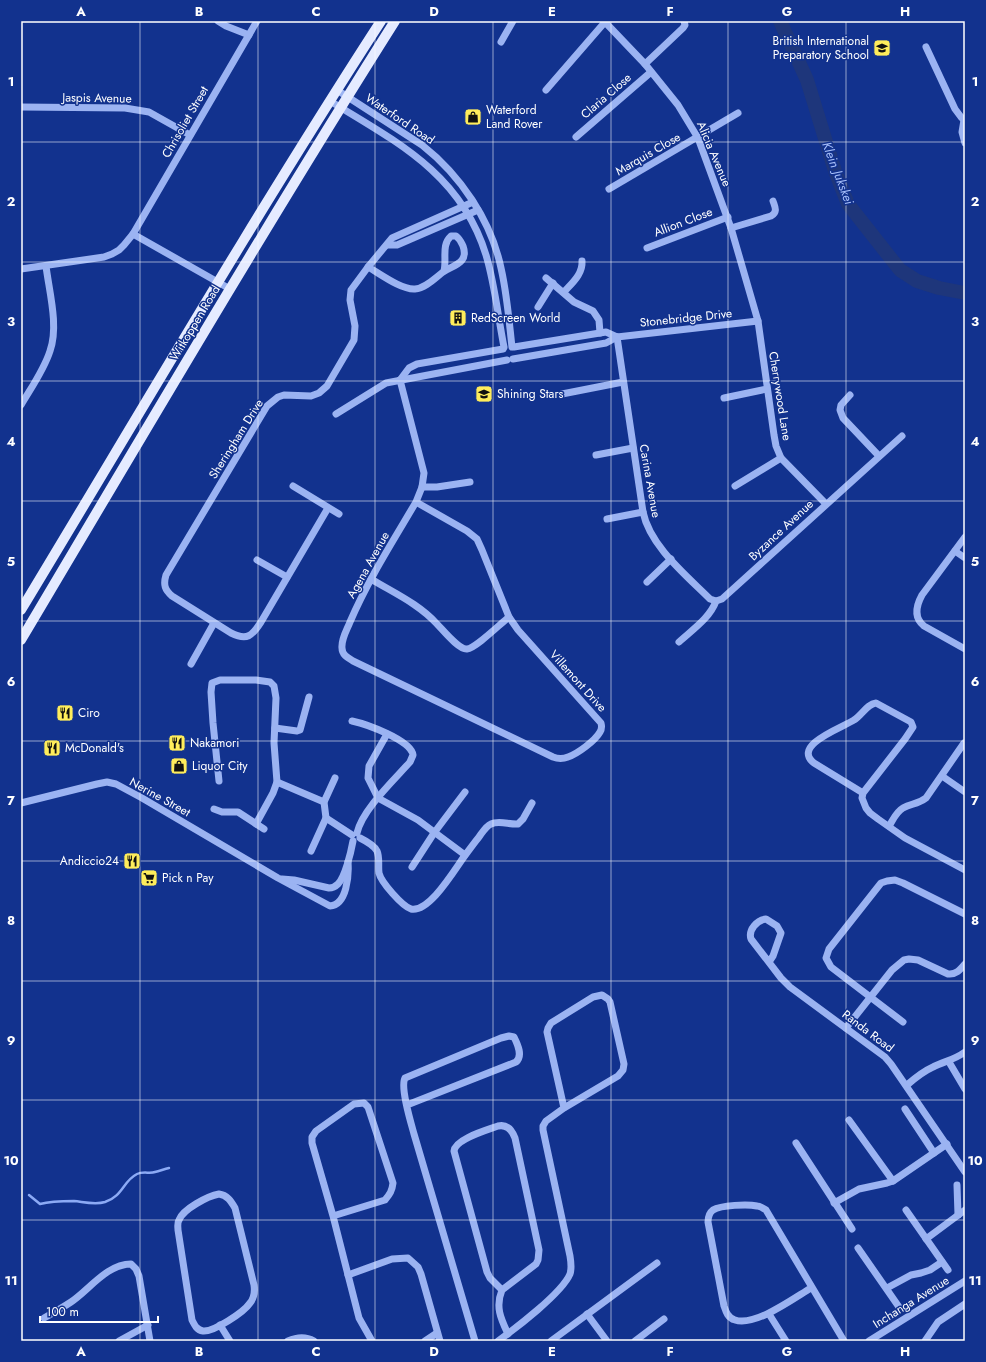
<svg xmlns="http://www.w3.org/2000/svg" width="986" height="1362" font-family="Jost,sans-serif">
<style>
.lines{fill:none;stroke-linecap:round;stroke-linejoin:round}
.stream{stroke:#8caaf5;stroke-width:2.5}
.river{stroke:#1e367b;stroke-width:14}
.minor{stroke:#9bb3f2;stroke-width:7}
.major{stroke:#e5ebff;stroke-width:10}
.grid{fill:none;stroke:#fff;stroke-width:1;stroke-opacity:0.55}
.labels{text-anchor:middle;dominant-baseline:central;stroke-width:3;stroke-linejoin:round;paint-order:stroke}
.poi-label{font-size:12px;fill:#fff;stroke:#12328e;text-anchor:start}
.street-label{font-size:12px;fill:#fff;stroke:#12328e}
.water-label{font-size:13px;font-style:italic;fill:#a6bef9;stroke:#12328e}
.neatline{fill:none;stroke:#fff;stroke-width:1.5}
.grid-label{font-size:13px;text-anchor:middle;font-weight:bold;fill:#fff}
</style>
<rect width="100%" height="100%" fill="#12328e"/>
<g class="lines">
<path class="stream" d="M29 1195 40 1204C51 1201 63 1201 74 1201 84 1202 95 1205 105 1202 123 1196 123 1181 137 1174 143 1171 150 1174 155 1172 160 1171 164 1169 169 1168"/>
<polyline class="river" points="780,21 807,80 835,171 848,204 900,270 917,281 939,288 965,293"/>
<g class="minor">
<polyline points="218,21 226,26 249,35"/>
<polyline points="604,21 645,64 678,105 698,138 731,228 758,321 774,435 776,446 781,458 826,504"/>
<polyline points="501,42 513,21"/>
<polyline points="926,47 955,109 961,117 965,121"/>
<polyline points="645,64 683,28 685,25 684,21"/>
<path d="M337 90 422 145C460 175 491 220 501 268 507 294 509 320 512 347"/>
<polyline points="546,90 605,22"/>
<path d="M330 101C397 142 461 174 486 255 495 285 498 317 504 347"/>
<polyline points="21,107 125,108 149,112 190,135"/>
<polyline points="964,120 962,132 965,143"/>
<polyline points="576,137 651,72"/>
<polyline points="609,189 738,113"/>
<path d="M731 228 771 216C778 212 775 207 773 201"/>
<polyline points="133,234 230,289"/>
<polyline points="387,245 397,245 478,210"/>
<polyline points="647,248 728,217"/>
<path d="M368 267C379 273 401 290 415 289 426 288 435 278 443 272 454 265 469 263 463 246 461 242 460 239 456 236H451C441 245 447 259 444 271"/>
<polyline points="21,269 104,257 112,254 119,250 124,245 133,234 257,21"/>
<polyline points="546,278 574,302 593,311 599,320 600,333"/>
<path d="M564 292C572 283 583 274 582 261"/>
<polyline points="538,307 553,283"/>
<path d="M617 337 643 512C650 546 686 575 710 599L716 601"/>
<polyline points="514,347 606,332 617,337"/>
<polyline points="513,359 606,343 617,337 758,321"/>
<path d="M400 380 424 473 422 487 416 502C393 541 368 580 350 622 347 630 341 639 342 648 342 655 348 658 353 661L553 757C558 759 563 759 568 757 577 754 595 741 600 732 602 729 602 727 601 723L518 630 509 617 482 550 477 539 467 531 416 502"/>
<polyline points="400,380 409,368 417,364 503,349"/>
<polyline points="562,394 623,382"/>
<polyline points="850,395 841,405 840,410 843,418 879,456"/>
<polyline points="724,398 767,389"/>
<path d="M21 405C31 388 44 370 50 351 59 326 49 291 46 266"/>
<polyline points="336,414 386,383 507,360"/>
<polyline points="596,455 633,448"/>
<polyline points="293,486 339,514"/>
<polyline points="735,486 781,458"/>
<polyline points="422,487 437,487 470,482"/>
<path d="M328 508 261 622C252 636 247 641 231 633L172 596C165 590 163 585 166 575L267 406 278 397 284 395 311 396 319 393 327 386 354 340 355 326 350 300 351 290 368 267 392 238 473 202"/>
<polyline points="607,519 643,512"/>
<path d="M965 537 922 595C916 606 914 618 924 626L965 649"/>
<polyline points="955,551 965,558"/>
<polyline points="257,560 287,577"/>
<path d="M371 579C394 593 419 604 437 624 443 630 459 650 467 649 476 648 501 623 509 617"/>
<polyline points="647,582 671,559"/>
<path d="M679 642C692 630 710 618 716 601L722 599 902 436"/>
<polyline points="191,664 214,623"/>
<path d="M352 721C366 724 411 740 413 755L410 762C394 780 362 810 357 833"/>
<polyline points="275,728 297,731 300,730 309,697"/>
<polyline points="387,734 369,766 368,778 378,798 418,820 465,855"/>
<polyline points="942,776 965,792"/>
<polyline points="219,781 213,723 211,692 212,683 220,680 256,680 270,682 274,686 276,698 274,743 277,782 273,793 256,824"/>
<polyline points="277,782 324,802"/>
<path d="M863 793 814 763C791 745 844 727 854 720 862 715 867 704 876 703L911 722 913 727 905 739 863 793 862 798 866 808 870 813 878 819 905 838 965 870"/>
<path d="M21 803 97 784 107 782 116 784 142 798 278 878 330 906C347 905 349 875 348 862"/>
<polyline points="214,809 222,812 238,812 264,829"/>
<polyline points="326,818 352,835"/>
<path d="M889 826C893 820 896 812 903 808 911 803 917 805 926 798L964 743"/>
<path d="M360 838C366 841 374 845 377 851 380 858 378 866 379 873 381 882 402 906 411 909 430 913 456 867 466 854 470 849 474 843 479 837 482 833 486 826 491 824 499 820 510 825 518 824L523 819 532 803"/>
<polyline points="311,851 326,818 324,802 335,778"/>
<polyline points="412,867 434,833 465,792"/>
<path d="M282 879 294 880 329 888C332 888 335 887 338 884 345 877 351 852 353 841"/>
<path d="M769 962 773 956 781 933 777 926 766 919C757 920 748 930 751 939L781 978 790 987 885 1057 891 1064 965 1172"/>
<polyline points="903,1022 831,967 826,958 829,949 881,883 887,881 895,880 903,883 965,914"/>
<path d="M846 1028 892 970 904 960 909 959 918 960 948 974C956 975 960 970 965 964"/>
<polyline points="949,1062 965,1089"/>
<path d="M907 1085C915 1078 924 1071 933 1067 945 1061 954 1060 965 1052"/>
<path d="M407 1105 516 1062C523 1056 518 1045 514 1037L509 1036 501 1038 405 1078C400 1087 411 1123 414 1134L475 1341"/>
<polyline points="905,1109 934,1153"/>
<polyline points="849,1120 893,1181"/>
<polyline points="796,1143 852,1229"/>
<polyline points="957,1185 958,1215"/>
<path d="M219 1194C227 1195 231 1201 235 1208L254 1285C255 1292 254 1298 250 1303 244 1312 214 1332 203 1331 197 1330 195 1326 192 1320L178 1230C178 1227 177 1223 179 1220 183 1209 208 1196 219 1194Z"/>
<polyline points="834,1203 859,1189 887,1183 893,1181 947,1144"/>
<polyline points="906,1210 948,1270"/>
<path d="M333 1216 385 1200C390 1194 392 1191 393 1183L368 1107 364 1103 354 1104 316 1131 312 1137V1143L333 1216 359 1318 372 1341"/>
<polyline points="926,1239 965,1210"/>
<polyline points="858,1248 899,1307"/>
<polyline points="348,1275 392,1259 408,1258 418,1267 421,1274 440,1341"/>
<path d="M811 1288C794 1298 755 1327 735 1320 728 1318 726 1312 724 1306L708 1222C708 1217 709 1213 713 1210 721 1205 748 1204 757 1206 760 1206 763 1208 766 1210L844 1341"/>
<polyline points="887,1288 911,1275 921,1273 930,1270 942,1262"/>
<path d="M502 1290 490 1278 487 1272 454 1151C455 1139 487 1130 498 1126 507 1124 512 1130 515 1138L539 1250 538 1260 536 1264 502 1290C495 1307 501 1319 508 1334"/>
<polyline points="587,1314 607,1341"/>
<polyline points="769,1314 786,1341"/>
<path d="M44 1318C53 1313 62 1308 71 1302 89 1290 107 1264 131 1264L136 1269 139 1276 150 1341"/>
<polyline points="220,1325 230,1341"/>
<polyline points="119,1341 148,1325"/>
<path d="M288 1341C297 1337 305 1336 314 1341"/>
<polyline points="425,1341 437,1333"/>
<path d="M498 1341C516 1328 562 1293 570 1274 572 1268 571 1262 570 1256L543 1130V1126L546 1121 564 1108 618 1076 623 1070 624 1064 610 1002 608 999 602 995 593 997 551 1023 548 1028 547 1032 564 1108"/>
<polyline points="551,1341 657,1263"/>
<polyline points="635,1341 664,1319"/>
<polyline points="869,1341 965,1281"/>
<polyline points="925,1341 938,1322 965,1304"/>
</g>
<g class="major">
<path d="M21 610C140 413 256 214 381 21"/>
<path d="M21 640C144 433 266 225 395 21"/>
</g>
</g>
<path class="grid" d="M140 21V1341M258 21V1341M375 21V1341M493 21V1341M611 21V1341M728 21V1341M846 21V1341M21 142H965M21 262H965M21 381H965M21 501H965M21 621H965M21 741H965M21 861H965M21 981H965M21 1100H965M21 1220H965"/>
<defs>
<g id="school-square" transform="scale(0.9)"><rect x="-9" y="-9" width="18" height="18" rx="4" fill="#ffed5b" stroke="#12328e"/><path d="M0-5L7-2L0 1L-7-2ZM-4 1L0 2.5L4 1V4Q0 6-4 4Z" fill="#111"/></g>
<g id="shop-square" transform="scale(0.9)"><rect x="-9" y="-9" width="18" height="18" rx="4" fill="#ffed5b" stroke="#12328e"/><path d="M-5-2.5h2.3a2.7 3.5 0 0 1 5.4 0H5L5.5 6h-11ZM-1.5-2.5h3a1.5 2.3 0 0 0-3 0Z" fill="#111"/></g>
<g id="building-square" transform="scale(0.9)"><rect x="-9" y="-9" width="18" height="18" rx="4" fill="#ffed5b" stroke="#12328e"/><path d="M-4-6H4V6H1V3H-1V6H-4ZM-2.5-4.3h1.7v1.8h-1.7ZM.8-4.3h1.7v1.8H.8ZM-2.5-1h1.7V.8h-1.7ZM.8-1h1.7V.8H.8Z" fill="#111"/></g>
<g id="restaurant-square" transform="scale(0.9)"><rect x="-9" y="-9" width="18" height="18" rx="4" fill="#ffed5b" stroke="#12328e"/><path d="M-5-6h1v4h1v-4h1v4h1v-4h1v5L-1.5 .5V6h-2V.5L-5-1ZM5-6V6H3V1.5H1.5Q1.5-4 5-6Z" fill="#111"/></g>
<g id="supermarket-square" transform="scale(0.9)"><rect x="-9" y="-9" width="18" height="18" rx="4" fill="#ffed5b" stroke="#12328e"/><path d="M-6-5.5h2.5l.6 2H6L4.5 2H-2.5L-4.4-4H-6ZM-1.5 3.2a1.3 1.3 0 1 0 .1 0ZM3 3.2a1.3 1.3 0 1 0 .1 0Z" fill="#111"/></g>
</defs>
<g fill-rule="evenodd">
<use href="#school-square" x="882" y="48"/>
<use href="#shop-square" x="473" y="117"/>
<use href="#building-square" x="458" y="318"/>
<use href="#school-square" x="484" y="394"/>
<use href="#restaurant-square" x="65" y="713"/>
<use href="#restaurant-square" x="177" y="743"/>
<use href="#restaurant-square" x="52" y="748"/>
<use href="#shop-square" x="179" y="766"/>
<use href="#restaurant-square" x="132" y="861"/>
<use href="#supermarket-square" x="149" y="878"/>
</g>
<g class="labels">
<g class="poi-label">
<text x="869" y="41" text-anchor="end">British International<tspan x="869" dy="14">Preparatory School</tspan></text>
<text x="486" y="110">Waterford<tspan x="486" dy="14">Land Rover</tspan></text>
<text x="471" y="318">RedScreen World</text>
<text x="497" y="394">Shining Stars</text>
<text x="78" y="713">Ciro</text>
<text x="190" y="743">Nakamori</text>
<text x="65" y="748">McDonald's</text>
<text x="192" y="766">Liquor City</text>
<text x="119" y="861" text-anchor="end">Andiccio24</text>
<text x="162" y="878">Pick n Pay</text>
</g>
<g class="street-label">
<text transform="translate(606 96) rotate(-41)">Claria Close</text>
<text transform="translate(97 98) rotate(1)">Jaspis Avenue</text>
<text transform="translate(400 119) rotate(34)">Waterford Road</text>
<text transform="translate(185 122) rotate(-60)">Chrisoliet Street</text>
<text transform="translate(648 154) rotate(-30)">Marquis Close</text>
<text transform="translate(714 154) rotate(67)">Alicia Avenue</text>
<text transform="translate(683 222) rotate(-21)">Allion Close</text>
<text transform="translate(686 318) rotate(-6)">Stonebridge Drive</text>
<text transform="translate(195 323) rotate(-59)">Witkoppen Road</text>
<text transform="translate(780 396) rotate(81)">Cherrywood Lane</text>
<text transform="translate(236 439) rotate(-58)">Sheringham Drive</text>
<text transform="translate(650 481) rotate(80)">Carina Avenue</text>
<text transform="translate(781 530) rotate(-43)">Byzance Avenue</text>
<text transform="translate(368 565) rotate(-61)">Agena Avenue</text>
<text transform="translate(578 681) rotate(48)">Villemont Drive</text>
<text transform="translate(160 797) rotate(29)">Nerine Street</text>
<text transform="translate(868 1031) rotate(37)">Randa Road</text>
<text transform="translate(911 1302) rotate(-32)">Inchanga Avenue</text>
</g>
<g class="water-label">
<text transform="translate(838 173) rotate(69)">Klein Jukskei</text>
</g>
</g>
<rect width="986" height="1362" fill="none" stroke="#12328e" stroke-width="44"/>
<path d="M40 1316v6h118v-6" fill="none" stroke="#ffffff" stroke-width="2"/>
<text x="46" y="1316" font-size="12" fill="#ffffff" stroke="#12328e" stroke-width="3" paint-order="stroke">100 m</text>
<rect x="22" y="22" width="942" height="1318" class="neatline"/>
<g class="grid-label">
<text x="81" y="16">A</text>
<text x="199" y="16">B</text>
<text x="316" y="16">C</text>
<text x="434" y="16">D</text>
<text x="552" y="16">E</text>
<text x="670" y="16">F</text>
<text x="787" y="16">G</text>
<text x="905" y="16">H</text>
<text x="11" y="86">1</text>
<text x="975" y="86">1</text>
<text x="11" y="206">2</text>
<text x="975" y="206">2</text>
<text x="11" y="326">3</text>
<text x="975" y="326">3</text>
<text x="11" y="446">4</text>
<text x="975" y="446">4</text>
<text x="11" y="566">5</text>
<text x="975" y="566">5</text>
<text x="11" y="686">6</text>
<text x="975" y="686">6</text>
<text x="11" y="805">7</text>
<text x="975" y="805">7</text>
<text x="11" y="925">8</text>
<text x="975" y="925">8</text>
<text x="11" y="1045">9</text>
<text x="975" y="1045">9</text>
<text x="11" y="1165">10</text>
<text x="975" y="1165">10</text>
<text x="11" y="1285">11</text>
<text x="975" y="1285">11</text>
<text x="81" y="1356">A</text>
<text x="199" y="1356">B</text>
<text x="316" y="1356">C</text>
<text x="434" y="1356">D</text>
<text x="552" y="1356">E</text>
<text x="670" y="1356">F</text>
<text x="787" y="1356">G</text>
<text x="905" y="1356">H</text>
</g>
</svg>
